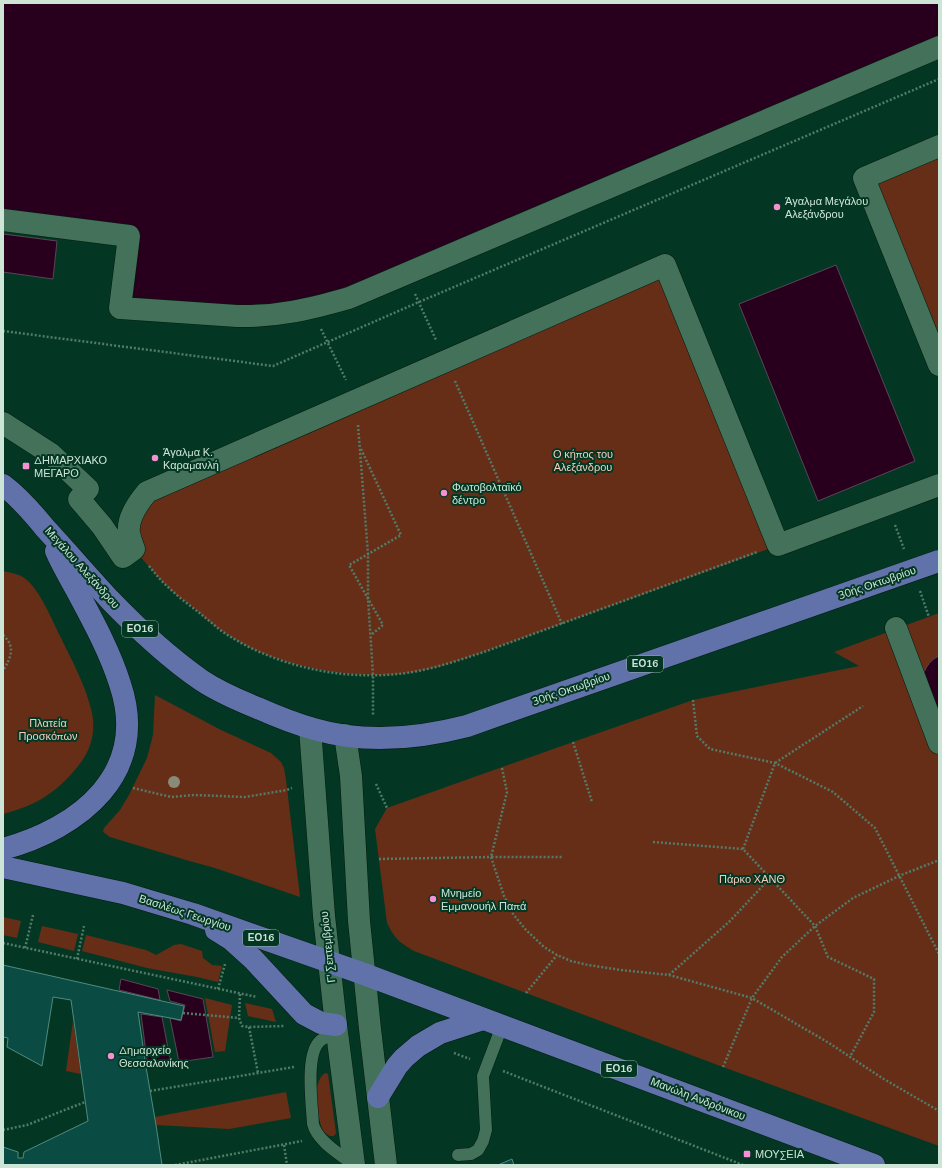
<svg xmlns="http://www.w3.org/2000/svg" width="942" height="1168" font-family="'Nunito Sans',sans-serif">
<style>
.green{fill:#672e17}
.water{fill:#28001d;stroke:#5a4555}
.building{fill:#0a4c43;stroke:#508a80}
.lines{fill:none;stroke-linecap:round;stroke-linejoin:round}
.lane-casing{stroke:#031b10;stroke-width:13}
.street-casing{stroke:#031b10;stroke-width:23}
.secondary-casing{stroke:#031b10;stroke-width:23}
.primary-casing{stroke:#031b10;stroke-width:23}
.path{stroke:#527b69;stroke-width:2.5;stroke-dasharray:2 2;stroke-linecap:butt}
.lane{stroke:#43715a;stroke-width:12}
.street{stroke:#43715a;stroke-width:22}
.secondary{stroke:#43715a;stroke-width:22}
.primary{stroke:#6072a9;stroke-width:22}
.tree{fill:#898a78}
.poi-dot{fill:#f591d2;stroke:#043723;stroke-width:1.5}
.labels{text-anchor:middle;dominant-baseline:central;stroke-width:4;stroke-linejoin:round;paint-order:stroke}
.shield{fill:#043723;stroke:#91b1a1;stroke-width:1}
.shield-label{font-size:10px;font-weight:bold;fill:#cde5d7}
.poi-label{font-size:11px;fill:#cde5d7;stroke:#043723;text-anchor:start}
.park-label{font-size:11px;fill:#f6cdbd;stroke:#043723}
.street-label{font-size:11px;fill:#cde5d7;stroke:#043723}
</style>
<rect width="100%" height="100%" fill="#043723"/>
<g class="green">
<polygon points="939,146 939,365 864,178"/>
<path d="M665 265 779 545 484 652C456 661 428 672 399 674 344 679 270 665 225 633 214 626 204 617 194 608 185 601 174 594 166 585 155 574 144 561 134 549L137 505Z"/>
<path d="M3 571C12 573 21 574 28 581 41 593 52 620 60 636 71 659 85 684 91 709 94 720 94 731 91 742 88 753 81 763 74 771 53 795 34 806 3 814Z"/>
<path d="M939 613V1146L723 1067 414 951C399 942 395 939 387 923L375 829 387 808 573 742 693 700 859 666 834 652Z"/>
<polygon points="155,695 221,730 271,753 281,762 284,768 286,780 300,897 215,868 186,860 110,837 103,832 104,828 120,810 129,795 147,758 153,735"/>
<polygon points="3,917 21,921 17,938 3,935"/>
<polygon points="42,926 78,934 74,951 38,942"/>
<polygon points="86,935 146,950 156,955 174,945 181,944 202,951 203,958 212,965 222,966 218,982 197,977 147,968 82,951"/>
<polygon points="205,998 232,1005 225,1051 215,1052"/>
<polygon points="245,1003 272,1009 276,1022 248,1016"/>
<polygon points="73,1021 81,1074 66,1071"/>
<path d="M325 1073 328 1074 336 1133 334 1136H330L323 1132C318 1117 310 1084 325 1073Z"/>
<polygon points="286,1092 291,1118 229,1129 156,1125 155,1117"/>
</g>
<g class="water">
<polygon points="3,3 939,3 939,41 434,256 291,307 127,303 135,231 3,214"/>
<polygon points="3,234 57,241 53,279 3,272"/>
<polygon points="836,265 915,461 818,501 739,304"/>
<path d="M939 656V708L935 706 923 674C927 666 930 660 939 656Z"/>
<polygon points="121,979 158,989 160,1000 119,990"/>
<polygon points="167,990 203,999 213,1057 179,1062 170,1018 181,1021 185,1005 170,1001"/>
<polygon points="141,1014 162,1017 171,1064 148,1068"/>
</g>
<g class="building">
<polygon points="3,965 184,1006 181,1020 138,1012 146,1067 156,1125 162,1165 3,1165 3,1147 18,1152 18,1158 23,1158 24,1152 88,1121 71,1000 53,997 42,1066 7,1047 8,1038 3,1037"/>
<polygon points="512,1159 514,1165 498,1165"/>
</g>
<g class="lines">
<g class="lane-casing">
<g id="lane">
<path d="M338 1033C333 1035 324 1037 320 1041 305 1054 312 1105 313 1124 317 1141 340 1154 354 1165"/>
<polyline points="458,1155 471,1154 478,1150 483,1141 486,1130 483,1076 502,1026"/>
</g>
</g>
<g class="street-casing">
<g id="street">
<polyline points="939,146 864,178 939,365"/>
<path d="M3 220 129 236 120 308 237 316C278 317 310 309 349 298L939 47"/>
<path d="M3 423 51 454 88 489 79 499 102 526 123 557 134 549C132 544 130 538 129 533 127 518 138 503 147 492L665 265 778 545 939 485"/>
<polyline points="896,628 939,743"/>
</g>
</g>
<g class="secondary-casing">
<g id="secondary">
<polyline points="310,728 324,916 336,1025 354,1165"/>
<polyline points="345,735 351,776 359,921 370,1029 386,1165"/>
</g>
</g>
<g class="primary-casing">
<g id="primary">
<path d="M3 485C19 497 32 512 45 528 67 552 88 576 110 600 138 629 168 657 201 680 219 692 240 701 260 709 278 717 296 724 314 729 365 744 417 739 467 726L939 561"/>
<path d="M3 849C80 828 150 773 120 684 110 652 93 621 77 591 70 578 62 565 56 551"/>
<polyline points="3,867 123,893 193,914 364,974 874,1165"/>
<polyline points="216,930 232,940 253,959 304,1014 321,1023 336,1025"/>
<polyline points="378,1097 397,1066 404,1058 418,1046 440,1033 483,1019"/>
</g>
</g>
<g class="path">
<polyline points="415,294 436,340"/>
<polyline points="321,329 346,380"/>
<polyline points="3,331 273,366 419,302 939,79"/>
<polyline points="455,381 562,624"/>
<polyline points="358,425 368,554 368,598 373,675 373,715"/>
<polyline points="361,449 401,535 349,565 383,625 371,635"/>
<polyline points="895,525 904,549"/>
<path d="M149 566C155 573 160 580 167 586 178 597 191 606 202 615 210 621 218 629 226 634 276 666 339 680 398 674 428 671 456 661 484 652L757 552"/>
<polyline points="920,591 929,617"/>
<path d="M3 635C16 647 11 657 3 671"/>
<polyline points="693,700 697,736 710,749 775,763 833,792 875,828 939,954"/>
<polyline points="573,742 592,802"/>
<polyline points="502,768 507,792 491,857 563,857"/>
<polyline points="376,784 387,808"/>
<polyline points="133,788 171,797 194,795 245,797 287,790 292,788"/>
<polyline points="653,842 743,849 815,926 828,957 874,979 874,1012 850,1057"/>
<polyline points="743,849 775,763 863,706"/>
<polyline points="379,859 491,857 504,896 513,914 526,930 544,947 557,955 571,961 588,965 621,970 669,975 752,998 829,1043 882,1078 939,1111"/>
<polyline points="3,943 257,997"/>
<polyline points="25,948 33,915"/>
<polyline points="77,959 84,926"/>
<polyline points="669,975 730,921 770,878"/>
<polyline points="218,989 225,964"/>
<polyline points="526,993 557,955"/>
<polyline points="240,994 239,1018 242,1026 249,1027 284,1026"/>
<polyline points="183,1013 239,1018"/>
<polyline points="249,1027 258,1073"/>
<polyline points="454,1053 470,1059"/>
<polyline points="723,1067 752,998 782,957 815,926 853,898 899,876 939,860"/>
<polyline points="503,1071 743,1165"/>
<polyline points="150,1091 294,1067"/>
<polyline points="3,1130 27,1125 85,1102"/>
<polyline points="284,1145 287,1165"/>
<polyline points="175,1165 302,1141"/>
</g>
<use href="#lane" class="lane"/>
<use href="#street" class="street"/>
<use href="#secondary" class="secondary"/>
<use href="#primary" class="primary"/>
</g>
<circle class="tree" cx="174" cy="782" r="6"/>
<g class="poi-dot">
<circle cx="777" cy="207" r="4"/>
<circle cx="155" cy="458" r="4"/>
<rect x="22" y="462" width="8" height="8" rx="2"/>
<circle cx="444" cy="493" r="4"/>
<circle cx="433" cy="899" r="4"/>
<circle cx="111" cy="1056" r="4"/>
<rect x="743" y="1150" width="8" height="8" rx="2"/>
</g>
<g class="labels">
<g class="shield">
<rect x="122" y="621" width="36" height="16" rx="3"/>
<rect x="627" y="656" width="36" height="16" rx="3"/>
<rect x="243" y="930" width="36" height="16" rx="3"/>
<rect x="601" y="1061" width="36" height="16" rx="3"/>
</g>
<g class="shield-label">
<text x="140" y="629">ΕΟ16</text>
<text x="645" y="664">ΕΟ16</text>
<text x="261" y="938">ΕΟ16</text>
<text x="619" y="1069">ΕΟ16</text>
</g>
<g class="poi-label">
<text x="785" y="201">Άγαλμα Μεγάλου<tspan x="785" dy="13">Αλεξάνδρου</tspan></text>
<text x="163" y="452">Άγαλμα Κ.<tspan x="163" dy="13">Καραμανλή</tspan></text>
<text x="34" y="460">ΔΗΜΑΡΧΙΑΚΟ<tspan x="34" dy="13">ΜΕΓΑΡΟ</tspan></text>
<text x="452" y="487">Φωτοβολταϊκό<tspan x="452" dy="13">δέντρο</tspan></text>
<text x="441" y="893">Μνημείο<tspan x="441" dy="13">Εμμανουήλ Παπά</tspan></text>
<text x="119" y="1050">Δημαρχείο<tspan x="119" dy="13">Θεσσαλονίκης</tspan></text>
<text x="755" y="1154">ΜΟΥΣΕΙΑ</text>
</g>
<g class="park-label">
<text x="583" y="454">Ο κήπος του<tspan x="583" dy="13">Αλεξάνδρου</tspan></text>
<text x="48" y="723">Πλατεία<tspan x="48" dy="13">Προσκόπων</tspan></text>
<text x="752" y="879">Πάρκο ΧΑΝΘ</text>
</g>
<g class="street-label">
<text transform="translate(82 568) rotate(48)">Μεγάλου Αλεξάνδρου</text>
<text transform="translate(877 583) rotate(-19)">30ής Οκτωβρίου</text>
<text transform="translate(571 689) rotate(-19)">30ής Οκτωβρίου</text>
<text transform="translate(185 913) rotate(18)">Βασιλέως Γεωργίου</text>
<text transform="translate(328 947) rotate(-96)">Γ' Σεπτεμβρίου</text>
<text transform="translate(698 1099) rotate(21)">Μανώλη Ανδρόνικου</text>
</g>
</g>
<rect width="942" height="1168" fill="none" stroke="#cde5d7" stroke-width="8"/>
</svg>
